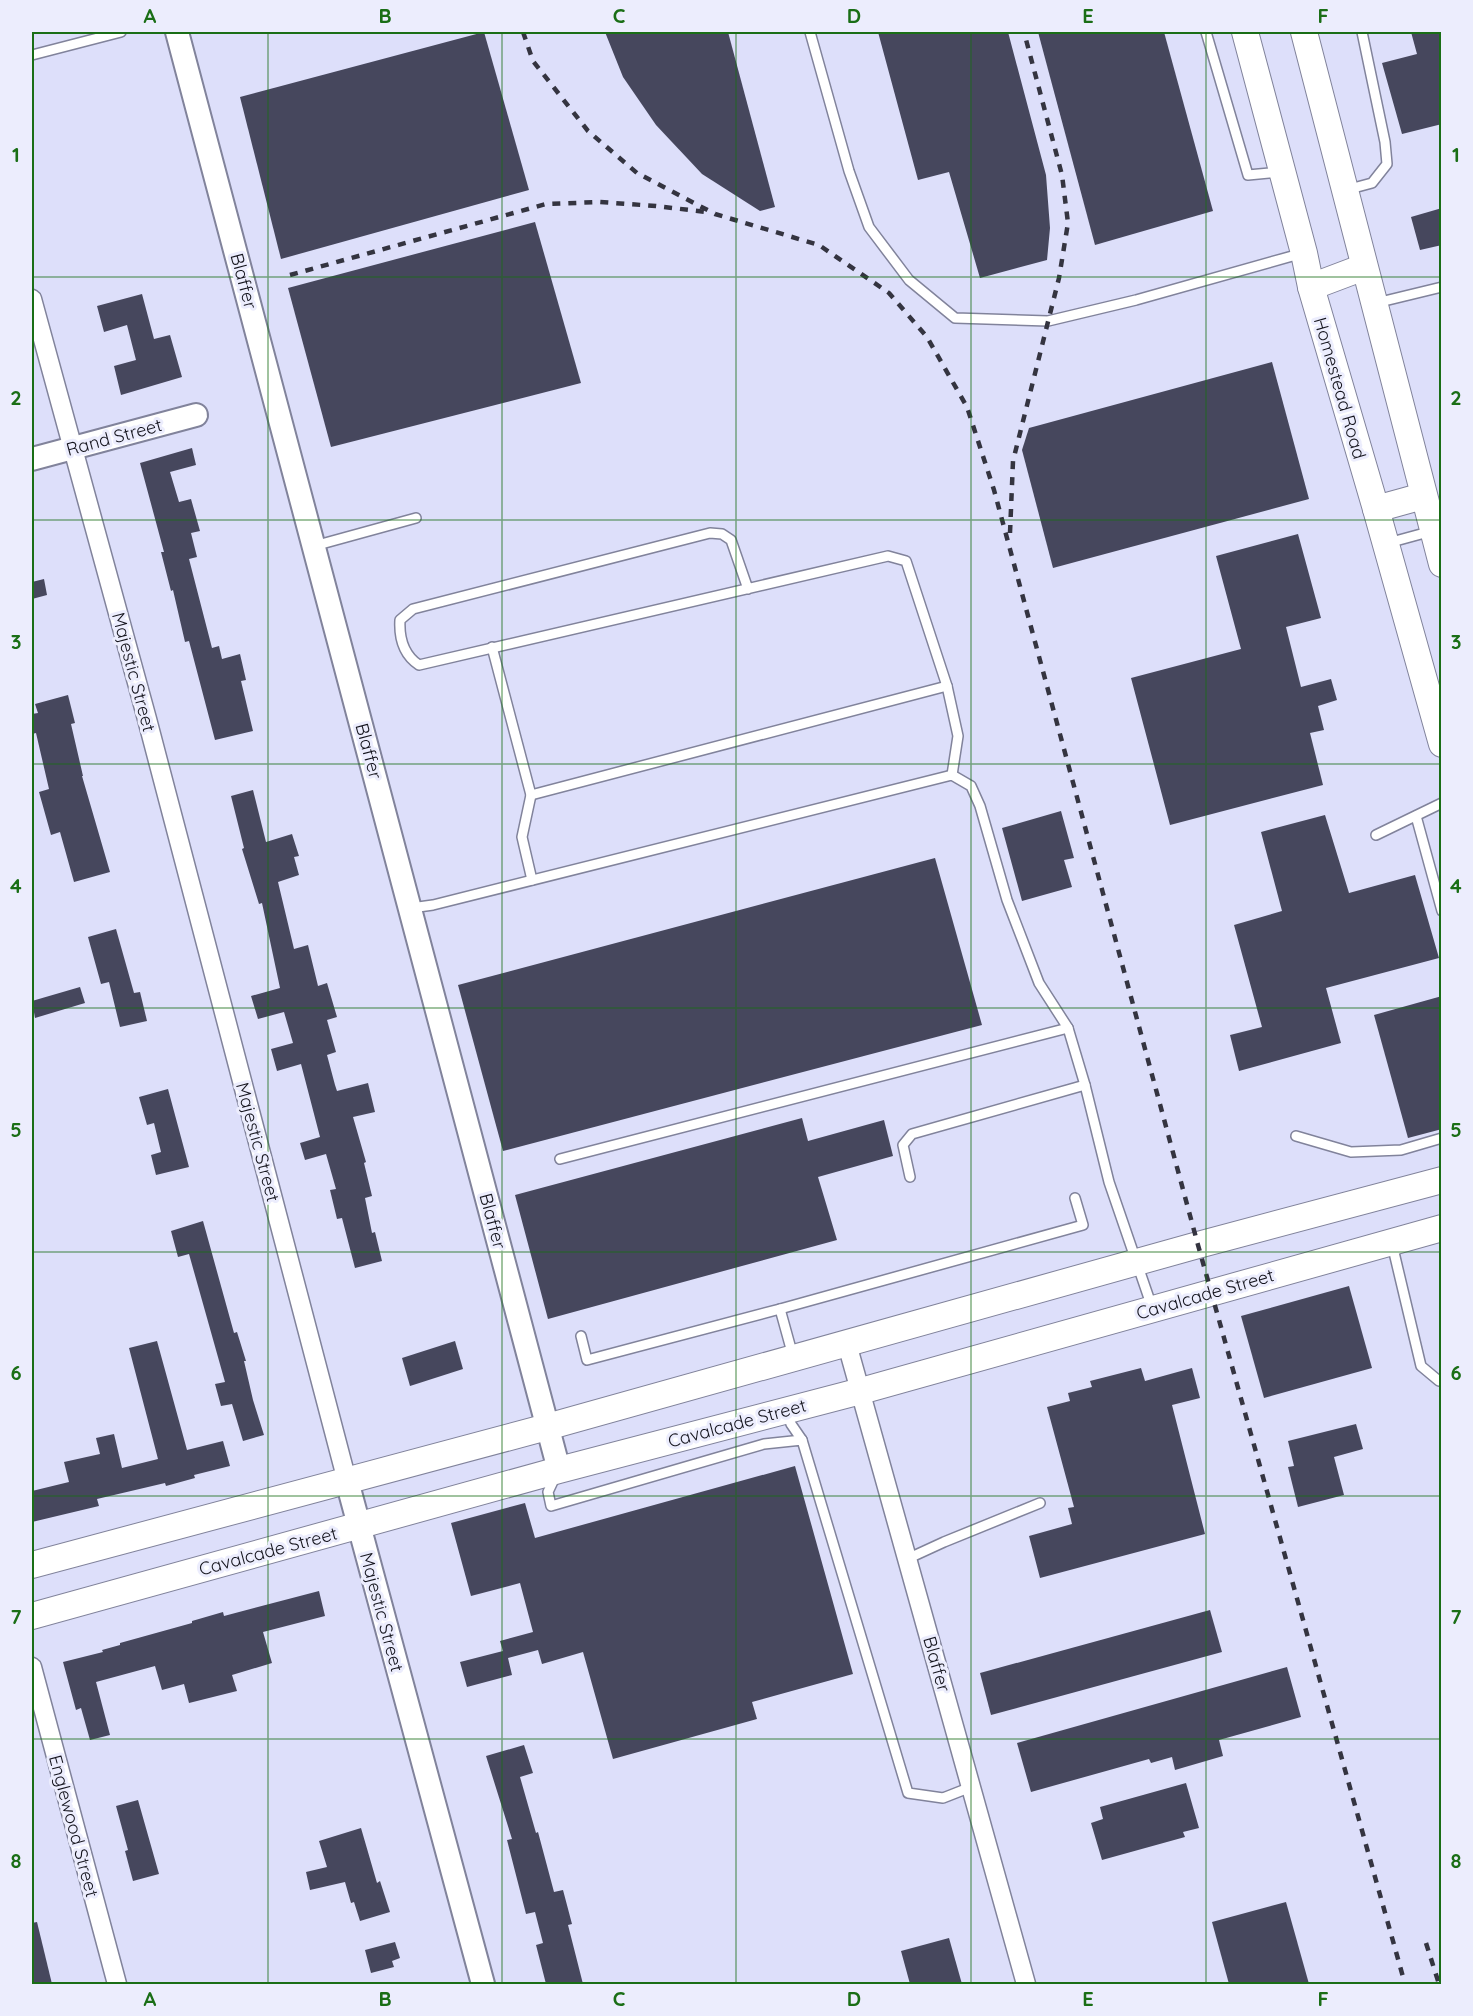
<svg xmlns="http://www.w3.org/2000/svg" width="1473" height="2016" font-family="Quicksand,sans-serif">
<style>
.building{fill:#46475d}
.lines{fill:none;stroke-linecap:round;stroke-linejoin:round}
.service-casing{stroke:#81839b;stroke-width:12}
.minor-casing{stroke:#81839b;stroke-width:21}
.tertiary-casing{stroke:#81839b;stroke-width:26}
.secondary-casing{stroke:#81839b;stroke-width:28}
.service{stroke:#fff;stroke-width:9}
.minor{stroke:#fff;stroke-width:18}
.tertiary{stroke:#fff;stroke-width:22}
.secondary{stroke:#fff;stroke-width:26}
.rail{stroke:#343440;stroke-width:4.5;stroke-dasharray:8 8;stroke-linecap:butt}
.grid{fill:none;stroke:#1a6e16;stroke-width:1.5;stroke-opacity:0.55}
.labels{text-anchor:middle;dominant-baseline:central;stroke-width:6;stroke-linejoin:round;paint-order:stroke}
.street-label{font-size:18px;fill:#13131c;stroke:#ecedfd}
.neatline{fill:none;stroke:#1a6e16;stroke-width:2}
.grid-label{font-size:20px;text-anchor:middle;font-weight:bold;fill:#1a6e16}
</style>
<rect width="100%" height="100%" fill="#dddffa"/>
<g class="building">
<polygon points="484,32 529,190 281,259 240,97"/>
<polygon points="605,32 728,32 775,207 760,211 702,174 656,125 623,77"/>
<polygon points="878,32 1008,32 1046,175 1050,228 1047,260 980,278 949,172 918,180"/>
<polygon points="1038,32 1164,32 1213,211 1095,245"/>
<polygon points="1411,32 1442,32 1442,124 1402,134 1382,63 1417,54"/>
<polygon points="1442,208 1442,245 1420,250 1411,217"/>
<polygon points="535,222 581,383 331,447 288,288"/>
<polygon points="142,294 154,339 170,335 182,377 121,395 114,366 136,360 127,325 104,332 97,306"/>
<polygon points="1272,362 1309,499 1053,568 1022,450 1029,428"/>
<polygon points="192,448 196,465 170,472 179,502 191,499 200,531 191,533 197,557 189,559 212,648 219,646 222,659 240,654 246,680 241,681 253,731 215,740 189,641 185,642 173,590 171,591 161,552 164,552 140,463"/>
<polygon points="1298,534 1321,618 1286,627 1301,687 1331,679 1337,700 1318,706 1324,730 1310,733 1323,785 1170,825 1131,678 1241,649 1216,556"/>
<polygon points="44,579 47,595 32,599 32,582"/>
<polygon points="68,695 75,723 71,724 83,776 82,776 110,872 74,882 60,832 51,835 39,792 49,789 36,733 32,734 32,714 38,713 35,704"/>
<polygon points="253,790 266,842 292,834 299,856 294,857 299,875 278,882 294,949 308,945 318,986 327,983 337,1017 327,1020 336,1052 327,1055 335,1085 337,1091 368,1083 375,1112 353,1117 366,1162 364,1163 372,1196 365,1198 372,1233 375,1232 382,1261 355,1268 342,1218 337,1219 330,1190 336,1189 326,1154 305,1160 300,1143 320,1137 301,1064 277,1071 271,1049 293,1043 284,1012 258,1019 251,996 280,988 262,903 259,904 242,849 244,848 231,796"/>
<polygon points="1061,811 1074,858 1064,860 1072,887 1022,901 1002,828"/>
<polygon points="1325,815 1349,893 1415,875 1439,958 1326,988 1341,1043 1239,1071 1230,1035 1262,1027 1234,925 1282,911 1261,832"/>
<polygon points="935,858 982,1025 503,1151 458,985"/>
<polygon points="116,929 134,993 140,992 147,1021 120,1027 109,982 101,984 88,937"/>
<polygon points="80,987 85,1003 35,1018 32,1001"/>
<polygon points="1442,996 1442,1129 1408,1138 1374,1015"/>
<polygon points="168,1089 189,1167 156,1175 151,1155 161,1152 154,1123 147,1125 139,1097"/>
<polygon points="802,1118 808,1141 884,1120 893,1156 818,1177 837,1240 548,1319 515,1195"/>
<polygon points="203,1221 234,1333 237,1332 246,1361 244,1361 253,1400 264,1435 243,1441 232,1404 221,1406 215,1384 225,1382 189,1254 178,1257 171,1231"/>
<polygon points="1349,1286 1372,1368 1264,1398 1241,1316"/>
<polygon points="157,1341 187,1450 223,1441 230,1466 194,1475 195,1478 166,1486 165,1483 97,1499 99,1506 32,1522 32,1491 69,1482 64,1462 100,1454 96,1438 114,1434 122,1468 158,1459 129,1348"/>
<polygon points="455,1341 463,1369 410,1386 402,1358"/>
<polygon points="1141,1368 1145,1381 1192,1368 1200,1398 1172,1405 1205,1534 1040,1578 1029,1536 1072,1524 1068,1508 1074,1507 1047,1407 1070,1401 1068,1393 1092,1387 1090,1381"/>
<polygon points="1356,1424 1363,1449 1334,1457 1344,1495 1298,1507 1288,1467 1294,1466 1288,1441"/>
<polygon points="795,1466 853,1674 752,1702 757,1719 613,1759 583,1652 542,1664 538,1650 508,1658 512,1675 467,1687 460,1662 503,1651 500,1641 533,1632 520,1583 471,1596 451,1523 525,1503 535,1538"/>
<polygon points="319,1591 325,1616 263,1632 272,1663 232,1675 237,1691 189,1703 184,1684 162,1690 155,1666 96,1682 110,1735 90,1740 81,1708 76,1710 63,1662 103,1652 102,1650 120,1645 120,1643 192,1623 192,1621 223,1612 224,1616"/>
<polygon points="1210,1610 1222,1652 991,1715 980,1673"/>
<polygon points="1287,1667 1301,1717 1219,1740 1223,1756 1175,1770 1172,1757 1151,1763 1149,1759 1031,1792 1017,1743"/>
<polygon points="524,1745 533,1773 520,1777 536,1833 538,1832 554,1892 563,1890 572,1924 568,1925 583,1984 546,1984 536,1945 543,1943 535,1912 526,1914 507,1840 512,1839 486,1756"/>
<polygon points="1186,1783 1199,1828 1183,1832 1185,1837 1102,1860 1091,1823 1103,1819 1100,1807"/>
<polygon points="138,1800 159,1874 133,1881 125,1851 128,1850 116,1806"/>
<polygon points="361,1828 377,1883 380,1881 390,1912 360,1921 354,1902 351,1903 345,1882 310,1890 306,1872 327,1867 319,1841"/>
<polygon points="1286,1902 1309,1984 1229,1984 1212,1922"/>
<polygon points="37,1922 52,1984 32,1984 32,1923"/>
<polygon points="949,1938 962,1984 910,1984 901,1951"/>
<polygon points="395,1942 400,1958 392,1961 394,1967 371,1973 365,1950"/>
</g>
<g class="lines">
<g class="service-casing">
<g id="service">
<polyline points="810,32 849,171 869,227 909,280 955,318 1048,321 1136,300 1303,253"/>
<polyline points="1206,32 1248,175 1280,172"/>
<polyline points="32,55 121,32"/>
<polyline points="1346,190 1372,183 1387,164 1385,142 1362,32"/>
<polyline points="1376,303 1442,287"/>
<polyline points="1388,543 1432,531"/>
<polyline points="314,546 416,518"/>
<path d="M748 589 731 540 722 534 710 533 413 609 400 620C399 638 404 655 419 665L888 556 906 561 947 686 958 736 952 775"/>
<polyline points="492,647 531,795 947,686"/>
<polyline points="531,795 522,837 532,880"/>
<polyline points="1416,816 1442,911"/>
<polyline points="1376,835 1442,803"/>
<polyline points="411,908 433,905 952,775 971,786 980,806 1007,900 1039,983 1068,1028 1085,1085 1109,1182 1152,1307"/>
<polyline points="1296,1136 1351,1152 1401,1150 1442,1138"/>
<polyline points="560,1159 1068,1028"/>
<polyline points="910,1177 903,1145 912,1134 1085,1085"/>
<polyline points="1392,1244 1421,1366 1439,1381 1442,1380"/>
<polyline points="780,1309 793,1356"/>
<polyline points="581,1336 587,1360 780,1309 1083,1225 1075,1198"/>
<polyline points="787,1413 791,1424 802,1440"/>
<polyline points="556,1475 548,1492 551,1506 764,1444 802,1440 908,1793 943,1798 971,1787"/>
<polyline points="907,1559 944,1542 1040,1503"/>
</g>
</g>
<g class="minor-casing">
<g id="minor">
<polyline points="32,299 147,719 347,1481"/>
<polyline points="847,1344 1026,1984"/>
<polyline points="32,1667 117,1984"/>
</g>
</g>
<g class="tertiary-casing">
<g id="tertiary">
<polyline points="177,32 559,1470"/>
<polyline points="32,459 196,415"/>
<polyline points="347,1481 483,1984"/>
</g>
</g>
<g class="secondary-casing">
<g id="secondary">
<polyline points="1245,32 1304,253 1311,287 1376,509 1442,744"/>
<polyline points="1304,32 1442,564"/>
<polyline points="1311,287 1364,267"/>
<polyline points="1376,509 1423,496"/>
<polyline points="32,1565 547,1427 1198,1245 1442,1180"/>
<polyline points="32,1616 559,1470 861,1391 1442,1228"/>
</g>
</g>
<use href="#service" class="service"/>
<use href="#minor" class="minor"/>
<use href="#tertiary" class="tertiary"/>
<use href="#secondary" class="secondary"/>
<g class="rail">
<polyline points="523,32 533,61 588,131 637,173 715,214 819,245 889,293 927,337 967,407 994,490 1198,1245 1405,1984"/>
<polyline points="290,275 546,204 600,202 656,206 706,212"/>
<polyline points="1010,533 1013,461 1059,278 1068,223 1062,175 1024,32"/>
<polyline points="1426,1943 1439,1984"/>
</g>
</g>
<path class="grid" d="M268 32V1984M502 32V1984M736 32V1984M971 32V1984M1206 32V1984M32 277H1442M32 520H1442M32 764H1442M32 1008H1442M32 1252H1442M32 1496H1442M32 1739H1442"/>
<g class="labels">
<g class="street-label">
<text transform="translate(244 281) rotate(75)">Blaffer</text>
<text transform="translate(1340 388) rotate(74)">Homestead Road</text>
<text transform="translate(114 437) rotate(-15)">Rand Street</text>
<text transform="translate(134 672) rotate(75)">Majestic Street</text>
<text transform="translate(369 751) rotate(75)">Blaffer</text>
<text transform="translate(258 1142) rotate(75)">Majestic Street</text>
<text transform="translate(493 1221) rotate(75)">Blaffer</text>
<text transform="translate(1205 1294) rotate(-16)">Cavalcade Street</text>
<text transform="translate(737 1423) rotate(-15)">Cavalcade Street</text>
<text transform="translate(268 1551) rotate(-15)">Cavalcade Street</text>
<text transform="translate(382 1612) rotate(75)">Majestic Street</text>
<text transform="translate(937 1664) rotate(74)">Blaffer</text>
<text transform="translate(74 1826) rotate(75)">Englewood Street</text>
</g>
</g>
<rect width="1473" height="2016" fill="none" stroke="#ecedfd" stroke-width="66"/>
<rect x="33" y="33" width="1407" height="1950" class="neatline"/>
<g class="grid-label">
<text x="150" y="23">A</text>
<text x="385" y="23">B</text>
<text x="619" y="23">C</text>
<text x="854" y="23">D</text>
<text x="1088" y="23">E</text>
<text x="1323" y="23">F</text>
<text x="16" y="162">1</text>
<text x="1456" y="162">1</text>
<text x="16" y="405">2</text>
<text x="1456" y="405">2</text>
<text x="16" y="649">3</text>
<text x="1456" y="649">3</text>
<text x="16" y="893">4</text>
<text x="1456" y="893">4</text>
<text x="16" y="1137">5</text>
<text x="1456" y="1137">5</text>
<text x="16" y="1380">6</text>
<text x="1456" y="1380">6</text>
<text x="16" y="1624">7</text>
<text x="1456" y="1624">7</text>
<text x="16" y="1868">8</text>
<text x="1456" y="1868">8</text>
<text x="150" y="2006">A</text>
<text x="385" y="2006">B</text>
<text x="619" y="2006">C</text>
<text x="854" y="2006">D</text>
<text x="1088" y="2006">E</text>
<text x="1323" y="2006">F</text>
</g>
</svg>
